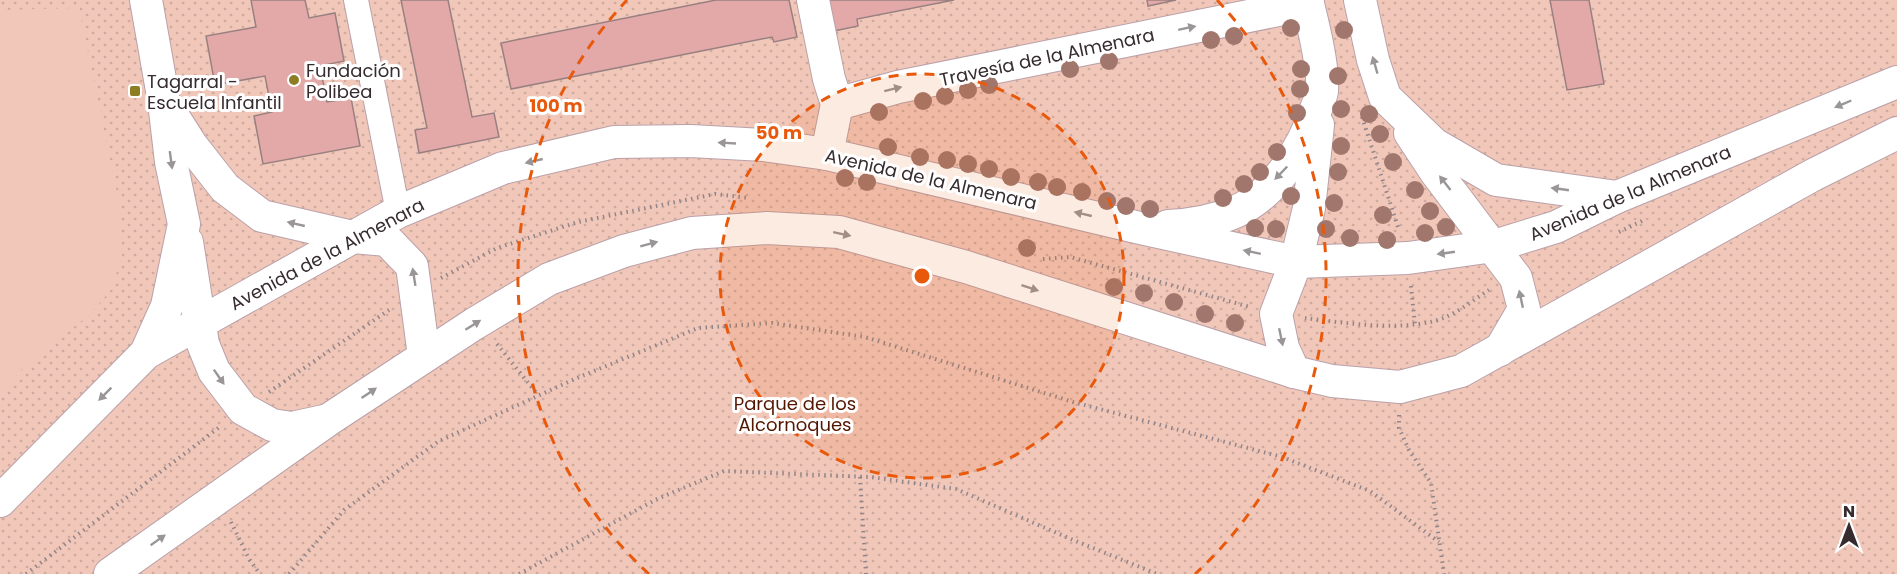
<svg xmlns="http://www.w3.org/2000/svg" width="1897" height="574" font-family="Poppins,sans-serif">
<style>
.green{fill:url(#green-dots)}
.pitch{fill:#f1c7b9}
.building{fill:#e3a9a9;stroke:#998080;stroke-width:1.5}
.lines{fill:none;stroke-linecap:round;stroke-linejoin:round}
.pedestrian-casing{stroke:#baa1a8;stroke-width:26}
.minor-casing{stroke:#baa1a8;stroke-width:34}
.path{stroke:#928589;stroke-width:4;stroke-dasharray:1.5 4.5;stroke-linecap:butt}
.pedestrian{stroke:#fff;stroke-width:24}
.minor{stroke:#fff;stroke-width:32}
.tree{fill:#a1776d}
.oneway{fill:#9a9697}
.ring{fill:none;stroke:#e8590c;stroke-width:3;stroke-dasharray:10 8}
.poi-dot{fill:#8d7e25;stroke:#fff;stroke-width:2}
.labels{text-anchor:middle;dominant-baseline:central;stroke-width:6;stroke-linejoin:round;paint-order:stroke}
.street-label{font-size:18px;fill:#362c2f;stroke:#fff}
.poi-label{font-size:18px;fill:#362c2f;stroke:#fff;text-anchor:start}
.park-label{font-size:18px;fill:#551600;stroke:#fff}
.centre{fill:#e8590c;stroke:#fff;stroke-width:3}
.ring-label{font-size:18px;text-anchor:middle;font-weight:bold;fill:#e8590c;stroke:#fff;stroke-width:6;stroke-linejoin:round;paint-order:stroke}
</style>
<defs>
<pattern id="green-dots" width="8" height="8" patternUnits="userSpaceOnUse" patternTransform="scale(1.5)"><rect width="8" height="8" fill="#f1c7b9"/><path d="M2 2h.1M6 6h.1" fill="none" stroke="#cfab9f" stroke-width="1.8" stroke-linecap="round"/></pattern>
</defs>
<rect width="100%" height="100%" fill="#fdedf2"/>
<rect class="green" x="0" y="0" width="1897" height="574"/>
<polygon class="pitch" points="79,8 120,208 122,256 111,290 90,314 22,369 0,393 0,10"/>
<g class="building">
<polygon points="251,0 305,0 309,18 335,13 344,61 320,66 327,102 351,98 360,146 263,164 254,116 272,112 265,76 215,85 206,36 256,27"/>
<polygon points="401,0 448,0 472,117 494,113 499,137 419,153 415,130 427,128"/>
<polygon points="716,0 789,0 797,37 774,42 772,37 511,89 501,43"/>
<polygon points="828,0 954,0 857,19 858,26 834,31"/>
<polygon points="1147,0 1176,0 1148,6"/>
<polygon points="1550,0 1589,0 1604,84 1567,90"/>
</g>
<g class="lines">
<g class="pedestrian-casing">
<polyline id="pedestrian" points="356,0 398,212"/>
</g>
<g class="minor-casing">
<g id="minor">
<polyline points="146,0 164,102 171,162 184,224 167,306 146,353"/>
<polyline points="813,0 829,79 837,104 827,154"/>
<polyline points="1360,0 1373,60 1385,97 1434,144 1496,180 1617,197"/>
<polyline points="164,102 192,146 225,188 262,216 353,237 387,240 412,266 424,356"/>
<polyline points="837,104 898,87 1308,4"/>
<polyline points="1410,133 1435,171 1516,278 1524,309 1500,350"/>
<path d="M1168 226C1191 225 1214 221 1235 212 1275 194 1303 149 1316 109 1318 104 1321 97 1322 91 1324 68 1313 24 1307 0"/>
<polyline points="187,242 203,344 214,371 243,409 272,425 292,428 324,421"/>
<polyline points="1294,372 1283,348 1276,314 1296,262 1309,208 1318,125"/>
<polyline points="0,501 146,353 398,212 503,168 614,142 691,141 764,145 827,154 1140,228 1296,262 1408,258 1494,246 1556,227 1617,197 1897,82"/>
<polyline points="110,574 328,420 474,324 549,279 624,251 692,233 767,228 839,232 966,267 1294,372 1332,381 1400,387 1461,371 1813,175 1897,133"/>
</g>
</g>
<g class="path">
<polyline points="1362,117 1399,230"/>
<polyline points="1619,232 1642,221"/>
<polyline points="1043,259 1070,257 1250,307"/>
<polyline points="441,278 497,248 578,222 715,194 749,198"/>
<polyline points="1411,286 1415,325"/>
<path d="M1305 318C1345 323 1414 334 1450 315 1464 308 1476 298 1489 290"/>
<polyline points="497,344 538,395"/>
<polyline points="269,392 389,310"/>
<polyline points="1399,415 1399,428 1409,450 1431,483 1444,574"/>
<polyline points="860,477 866,574"/>
<polyline points="231,522 249,559 260,574"/>
<polyline points="26,574 221,426"/>
<polyline points="289,574 344,510 439,441 577,378 698,328 772,323 865,337 1073,402 1282,457 1370,491 1439,542"/>
<polyline points="519,574 657,499 724,471 870,477 956,489 1073,540 1157,574"/>
</g>
<use href="#pedestrian" class="pedestrian"/>
<use href="#minor" class="minor"/>
</g>
<g class="tree">
<circle cx="1291" cy="28" r="9"/>
<circle cx="1344" cy="30" r="9"/>
<circle cx="1234" cy="36" r="9"/>
<circle cx="1211" cy="40" r="9"/>
<circle cx="1109" cy="61" r="9"/>
<circle cx="1070" cy="69" r="9"/>
<circle cx="1301" cy="69" r="9"/>
<circle cx="1338" cy="76" r="9"/>
<circle cx="989" cy="85" r="9"/>
<circle cx="1300" cy="89" r="9"/>
<circle cx="968" cy="90" r="9"/>
<circle cx="945" cy="96" r="9"/>
<circle cx="923" cy="101" r="9"/>
<circle cx="1341" cy="109" r="9"/>
<circle cx="879" cy="112" r="9"/>
<circle cx="1297" cy="113" r="9"/>
<circle cx="1369" cy="114" r="9"/>
<circle cx="1380" cy="134" r="9"/>
<circle cx="1341" cy="146" r="9"/>
<circle cx="888" cy="147" r="9"/>
<circle cx="1277" cy="152" r="9"/>
<circle cx="920" cy="157" r="9"/>
<circle cx="947" cy="160" r="9"/>
<circle cx="1393" cy="162" r="9"/>
<circle cx="968" cy="164" r="9"/>
<circle cx="989" cy="169" r="9"/>
<circle cx="1260" cy="172" r="9"/>
<circle cx="1338" cy="172" r="9"/>
<circle cx="1011" cy="177" r="9"/>
<circle cx="845" cy="178" r="9"/>
<circle cx="867" cy="182" r="9"/>
<circle cx="1038" cy="182" r="9"/>
<circle cx="1244" cy="184" r="9"/>
<circle cx="1057" cy="187" r="9"/>
<circle cx="1415" cy="190" r="9"/>
<circle cx="1082" cy="192" r="9"/>
<circle cx="1291" cy="196" r="9"/>
<circle cx="1223" cy="198" r="9"/>
<circle cx="1107" cy="201" r="9"/>
<circle cx="1334" cy="203" r="9"/>
<circle cx="1126" cy="206" r="9"/>
<circle cx="1150" cy="209" r="9"/>
<circle cx="1430" cy="211" r="9"/>
<circle cx="1383" cy="215" r="9"/>
<circle cx="1446" cy="227" r="9"/>
<circle cx="1255" cy="228" r="9"/>
<circle cx="1276" cy="229" r="9"/>
<circle cx="1326" cy="229" r="9"/>
<circle cx="1425" cy="233" r="9"/>
<circle cx="1350" cy="238" r="9"/>
<circle cx="1387" cy="240" r="9"/>
<circle cx="1027" cy="248" r="9"/>
<circle cx="1114" cy="287" r="9"/>
<circle cx="1144" cy="293" r="9"/>
<circle cx="1174" cy="302" r="9"/>
<circle cx="1205" cy="314" r="9"/>
<circle cx="1235" cy="323" r="9"/>
</g>
<defs><path id="oneway-solid" d="M-6-.8H1V-3.2L6.5 0L1 3.2V.8H-6Z" transform="scale(1.5)"/></defs>
<g class="oneway">
<use href="#oneway-solid" transform="translate(1187 28) rotate(-12)"/>
<use href="#oneway-solid" transform="translate(1375 65) rotate(-106)"/>
<use href="#oneway-solid" transform="translate(893 89) rotate(-14)"/>
<use href="#oneway-solid" transform="translate(1843 104) rotate(157)"/>
<use href="#oneway-solid" transform="translate(727 143) rotate(-177)"/>
<use href="#oneway-solid" transform="translate(171 160) rotate(82)"/>
<use href="#oneway-solid" transform="translate(534 161) rotate(167)"/>
<use href="#oneway-solid" transform="translate(1281 173) rotate(134)"/>
<use href="#oneway-solid" transform="translate(1445 183) rotate(-128)"/>
<use href="#oneway-solid" transform="translate(1560 189) rotate(-172)"/>
<use href="#oneway-solid" transform="translate(1083 214) rotate(-167)"/>
<use href="#oneway-solid" transform="translate(296 224) rotate(-167)"/>
<use href="#oneway-solid" transform="translate(842 234) rotate(12)"/>
<use href="#oneway-solid" transform="translate(649 244) rotate(-15)"/>
<use href="#oneway-solid" transform="translate(1252 252) rotate(-168)"/>
<use href="#oneway-solid" transform="translate(1446 253) rotate(172)"/>
<use href="#oneway-solid" transform="translate(414 277) rotate(-99)"/>
<use href="#oneway-solid" transform="translate(1030 288) rotate(18)"/>
<use href="#oneway-solid" transform="translate(1521 299) rotate(-102)"/>
<use href="#oneway-solid" transform="translate(473 325) rotate(-32)"/>
<use href="#oneway-solid" transform="translate(1281 337) rotate(78)"/>
<use href="#oneway-solid" transform="translate(219 377) rotate(55)"/>
<use href="#oneway-solid" transform="translate(369 393) rotate(-34)"/>
<use href="#oneway-solid" transform="translate(105 394) rotate(135)"/>
<use href="#oneway-solid" transform="translate(158 540) rotate(-35)"/>
</g>
<circle cx="922" cy="276" r="202" fill="#e8590c" fill-opacity=".12"/>
<g class="ring">
<circle cx="922" cy="276" r="202"/>
<path d="M649 574A404 404 0 0 1 627 0M1217 0A404 404 0 0 1 1195 574"/>
</g>
<g class="poi-dot">
<circle cx="294" cy="80" r="6"/>
<rect x="129" y="85" width="12" height="12" rx="3"/>
</g>
<g class="labels">
<g class="street-label">
<text transform="translate(1047 57) rotate(-12)">Travesía de la Almenara</text>
<text transform="translate(931 179) rotate(13)">Avenida de la Almenara</text>
<text transform="translate(1630 193) rotate(-23)">Avenida de la Almenara</text>
<text transform="translate(327 254) rotate(-28)">Avenida de la Almenara</text>
</g>
<g class="poi-label">
<text x="306" y="70">Fundación<tspan x="306" dy="21">Polibea</tspan></text>
<text x="147" y="81">Tagarral -<tspan x="147" dy="21">Escuela Infantil</tspan></text>
</g>
<g class="park-label">
<text x="795" y="403">Parque de los<tspan x="795" dy="21">Alcornoques</tspan></text>
</g>
</g>
<circle cx="922" cy="276" r="9" class="centre"/>
<g class="ring-label">
<text x="556" y="112">100 m</text>
<text x="779" y="139">50 m</text>
</g>
<g transform="translate(1849 526)" stroke="#ffffff" stroke-width="4.5" paint-order="stroke">
<path d="M0-4.5L10 22L0 15L-10 22Z" fill="#362c2f"/>
<text y="-9" font-size="16" font-weight="bold" text-anchor="middle" fill="#362c2f">N</text>
</g>
</svg>
